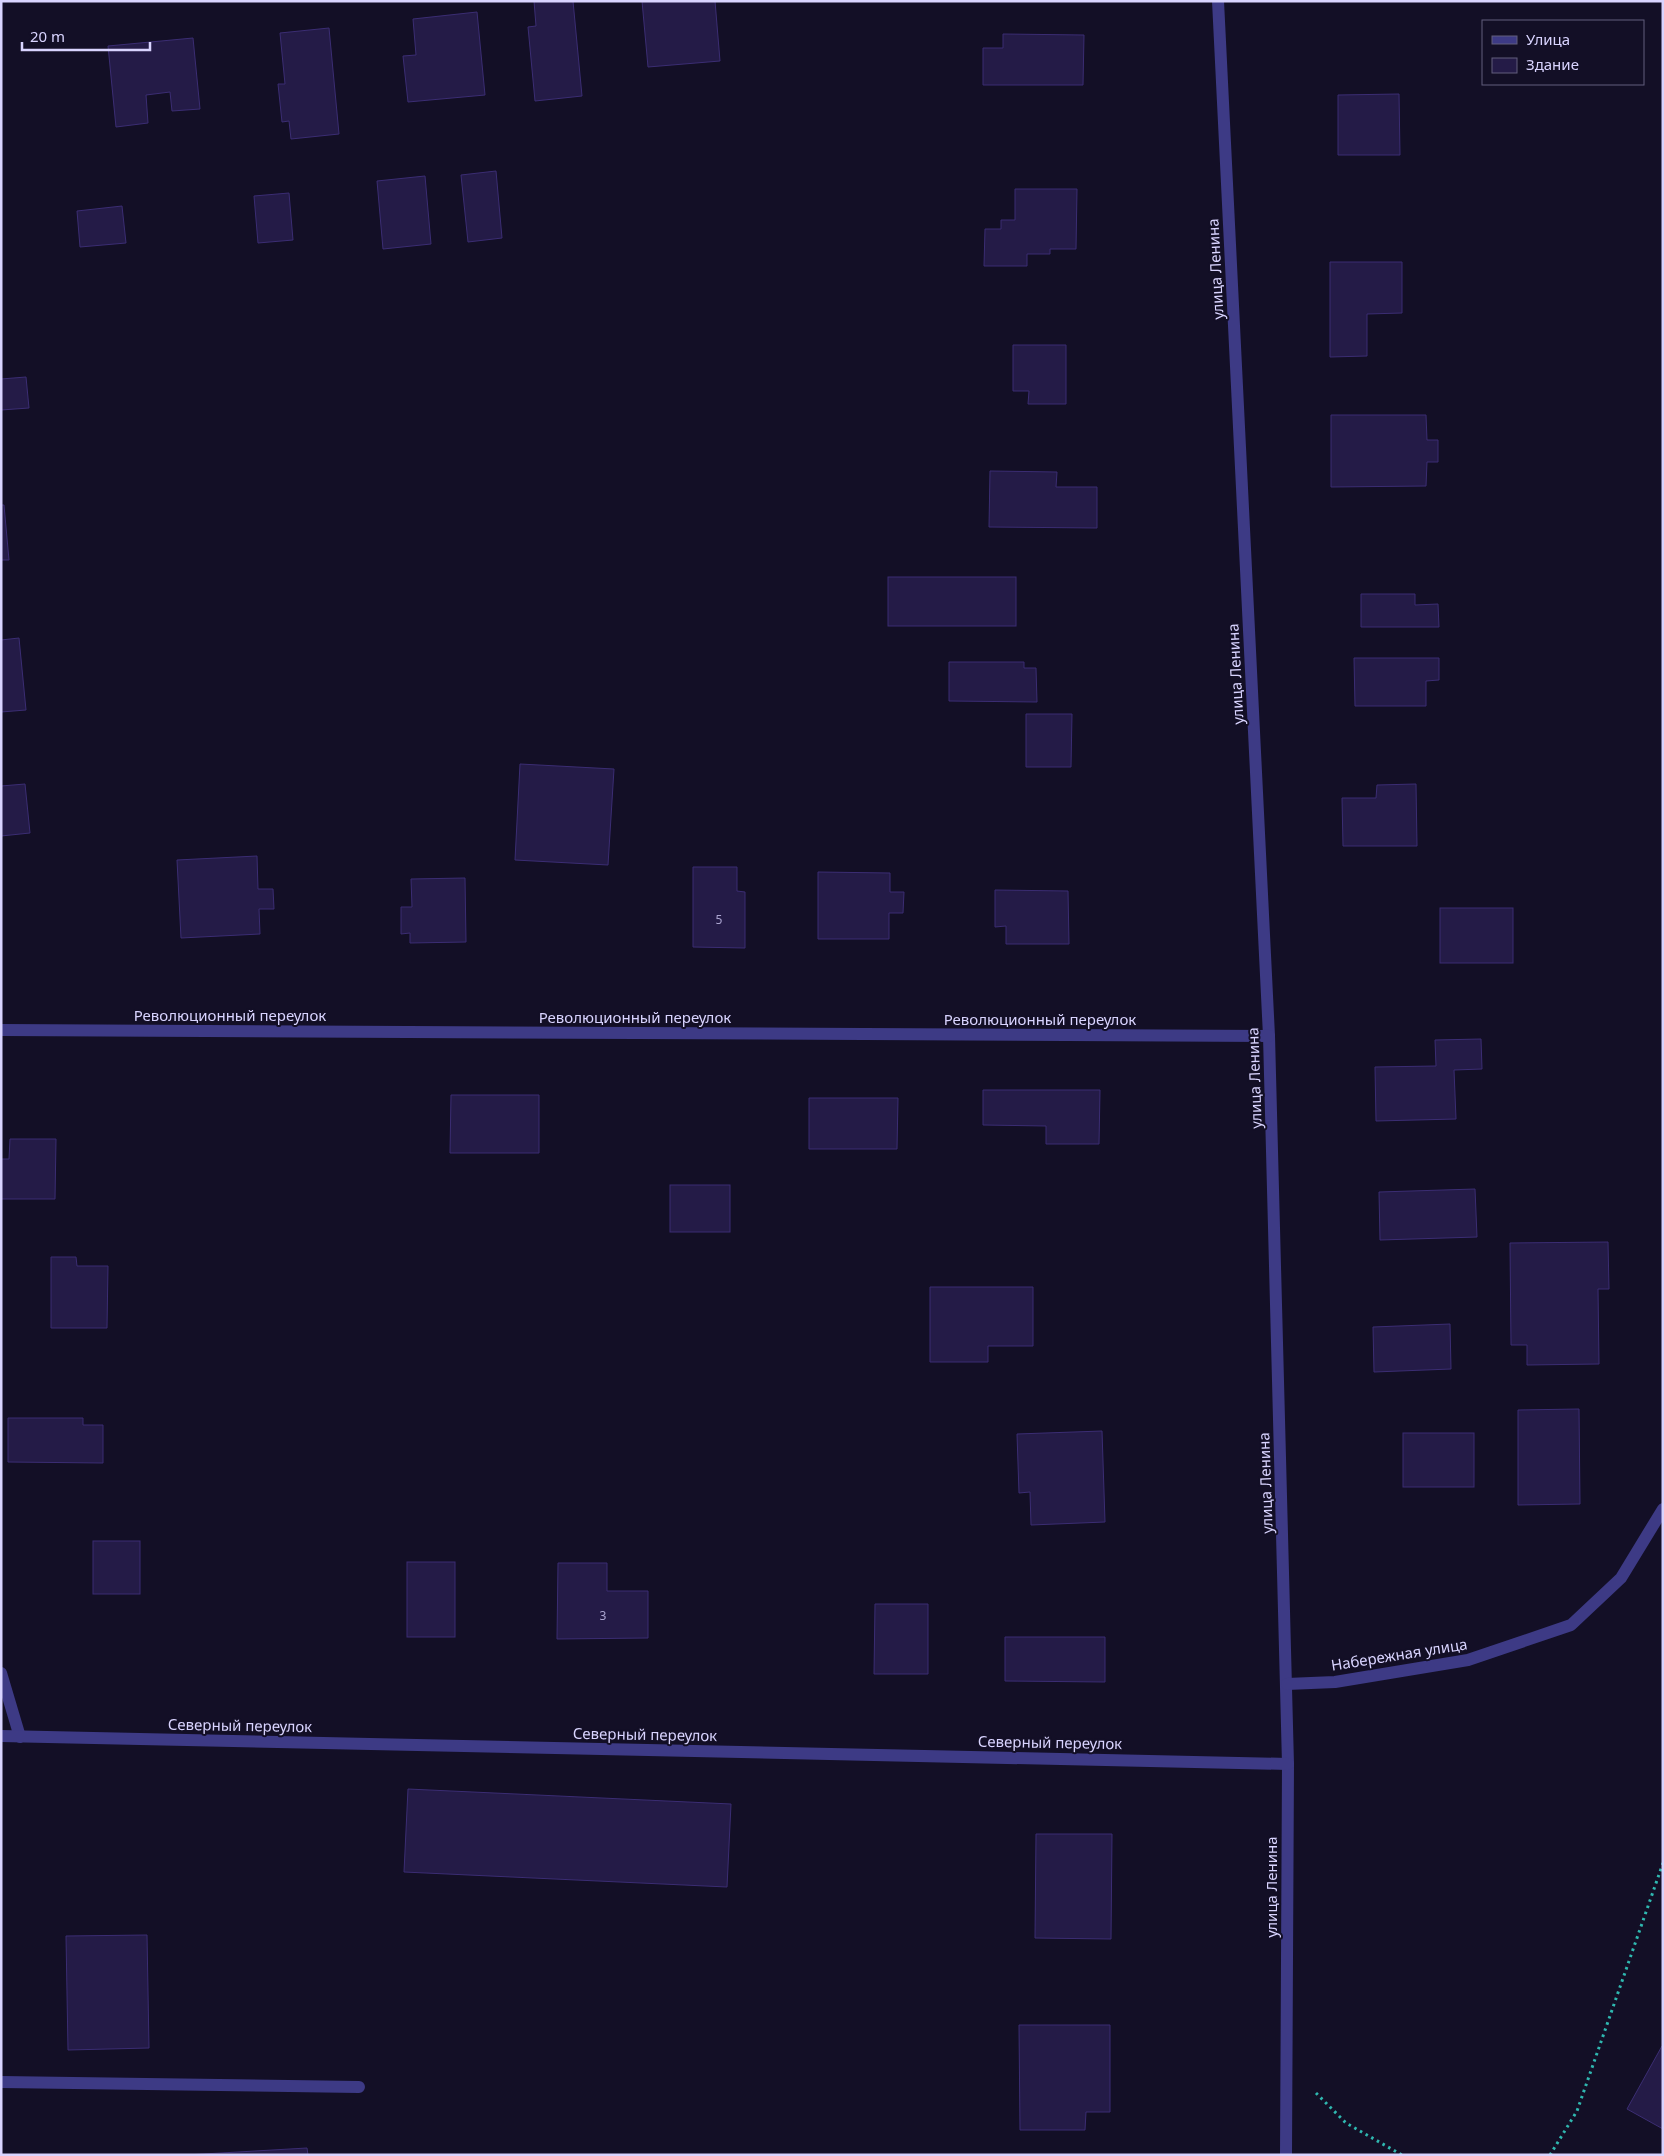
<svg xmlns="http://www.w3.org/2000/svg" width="1664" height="2156" font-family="'Noto Sans',sans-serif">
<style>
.building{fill:#241b47;stroke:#3b2d73}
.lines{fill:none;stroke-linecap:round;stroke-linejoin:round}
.path{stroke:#2fb8b0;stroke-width:3;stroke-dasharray:2.5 4;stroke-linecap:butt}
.minor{stroke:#3d3a85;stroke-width:12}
.labels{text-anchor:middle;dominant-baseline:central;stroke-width:4;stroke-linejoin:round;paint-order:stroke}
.number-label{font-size:12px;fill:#aca6d1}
.street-label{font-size:15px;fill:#d9d4ff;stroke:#130f26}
</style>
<rect width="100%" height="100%" fill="#130f26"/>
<g class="building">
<polygon points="534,1 573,1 582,96 535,101 528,27 536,26"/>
<polygon points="642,1 715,1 720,61 648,67"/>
<polygon points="477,12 485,95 408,102 403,56 416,55 413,19"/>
<polygon points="329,28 339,134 291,139 289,121 282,122 278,84 285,84 280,33"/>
<polygon points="1003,34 1084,35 1083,85 983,85 983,48 1003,48"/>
<polygon points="193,38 200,109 172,111 170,92 146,95 148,123 116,127 108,46"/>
<polygon points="1399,94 1400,155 1338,155 1338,95"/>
<polygon points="496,171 502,238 468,242 461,175"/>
<polygon points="425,176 431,244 383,249 377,181"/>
<polygon points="1015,189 1077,189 1076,249 1050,249 1050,254 1027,254 1027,266 984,266 985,229 1001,229 1001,220 1015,220"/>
<polygon points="289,193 293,240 258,243 254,196"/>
<polygon points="122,206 126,243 80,247 77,211"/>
<polygon points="1330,262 1402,262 1402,313 1367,314 1367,356 1330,357"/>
<polygon points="1013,345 1066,345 1066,404 1028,404 1029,391 1013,391"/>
<polygon points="26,377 29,408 1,410 1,379"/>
<polygon points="1331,415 1426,415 1427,440 1438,440 1438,462 1427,462 1426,486 1331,487"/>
<polygon points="990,471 1057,472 1056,487 1097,487 1097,528 989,527"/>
<polygon points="1,505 4,505 9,560 1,560"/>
<rect x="888" y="577" width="128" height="49"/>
<polygon points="1361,594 1415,594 1415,605 1438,604 1439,627 1361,627"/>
<polygon points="19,638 26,710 1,712 1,640"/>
<polygon points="1354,658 1439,658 1439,680 1426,681 1426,706 1355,706"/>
<polygon points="949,662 1024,662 1024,668 1036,668 1037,702 949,701"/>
<polygon points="1026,714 1072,714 1071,767 1026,767"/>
<polygon points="520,764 614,769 608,865 515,860"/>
<polygon points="25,784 30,833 1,836 1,786"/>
<polygon points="1416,784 1417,846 1343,846 1342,798 1376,798 1377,785"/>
<polygon points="257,856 258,889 273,889 274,909 259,909 260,934 181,938 177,860"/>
<polygon points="693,867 737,867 737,891 745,892 745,948 693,947"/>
<polygon points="818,872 890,873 890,892 904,892 903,913 889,913 889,939 818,939"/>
<polygon points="465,878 466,942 410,943 410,933 401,934 401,907 412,907 411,879"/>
<polygon points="995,890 1068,891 1069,944 1006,944 1006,926 995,927"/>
<rect x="1440" y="908" width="73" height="55"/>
<polygon points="1481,1039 1482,1069 1454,1070 1456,1119 1376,1121 1375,1067 1436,1066 1435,1040"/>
<polygon points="983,1090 1100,1090 1099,1144 1046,1144 1046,1126 983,1125"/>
<polygon points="451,1095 539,1095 539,1153 450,1153"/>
<polygon points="809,1098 898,1098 897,1149 809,1149"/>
<polygon points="10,1139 56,1139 55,1199 1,1199 1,1159 9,1159"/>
<rect x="670" y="1185" width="60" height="47"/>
<polygon points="1475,1189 1477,1237 1380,1240 1379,1192"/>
<polygon points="1608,1242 1609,1289 1598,1289 1599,1364 1527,1365 1527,1345 1511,1345 1510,1243"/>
<polygon points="51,1257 76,1257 77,1266 108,1266 107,1328 51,1328"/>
<polygon points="930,1287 1033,1287 1033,1346 988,1346 988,1362 930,1362"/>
<polygon points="1450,1324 1451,1369 1374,1372 1373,1327"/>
<polygon points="1579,1409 1580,1504 1518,1505 1518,1410"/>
<polygon points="8,1418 83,1418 83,1425 103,1425 103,1463 8,1462"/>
<polygon points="1102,1431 1105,1522 1031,1525 1030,1492 1019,1493 1017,1434"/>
<rect x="1403" y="1433" width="71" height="54"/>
<rect x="93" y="1541" width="47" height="53"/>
<rect x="407" y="1562" width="48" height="75"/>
<polygon points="558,1563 607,1563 607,1591 648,1591 648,1638 557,1639"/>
<polygon points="875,1604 928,1604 928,1674 874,1674"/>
<polygon points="1005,1637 1105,1637 1105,1682 1005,1681"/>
<polygon points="408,1789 731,1804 727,1887 404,1872"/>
<polygon points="1036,1834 1112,1834 1111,1939 1035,1938"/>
<polygon points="147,1935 149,2048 68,2050 66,1936"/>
<polygon points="1019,2025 1110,2025 1110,2112 1086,2112 1085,2130 1020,2130"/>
<polygon points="1662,2046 1663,2046 1663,2129 1627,2109"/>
<polygon points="307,2148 308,2155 186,2155"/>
</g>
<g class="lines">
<g class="path">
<polyline points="1316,2093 1346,2123 1402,2155"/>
<polyline points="1550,2155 1577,2111 1663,1863"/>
</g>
<g class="minor">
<polyline points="1218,1 1269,1036 1288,1764 1286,2155"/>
<polyline points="1,1030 1269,1036"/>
<polyline points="1,1673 20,1737"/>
<polyline points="1287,1684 1335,1682 1468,1660 1571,1625 1621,1578 1663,1509"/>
<polyline points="1,1736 1288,1764"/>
<polyline points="1,2082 359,2087"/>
</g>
</g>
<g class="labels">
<g class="number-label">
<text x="719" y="919">5</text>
<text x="603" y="1615">3</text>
</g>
<g class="street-label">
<text transform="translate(1215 269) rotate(-93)">улица Ленина</text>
<text transform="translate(1235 674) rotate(-93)">улица Ленина</text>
<text x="230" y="1015">Революционный переулок</text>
<text x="635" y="1017">Революционный переулок</text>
<text x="1040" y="1019">Революционный переулок</text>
<text transform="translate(1254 1078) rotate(-92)">улица Ленина</text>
<text transform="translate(1265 1483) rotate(-92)">улица Ленина</text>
<text transform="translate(1399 1654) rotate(-9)">Набережная улица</text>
<text transform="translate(240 1725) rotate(1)">Северный переулок</text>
<text transform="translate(645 1734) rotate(1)">Северный переулок</text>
<text transform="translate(1050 1742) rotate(1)">Северный переулок</text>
<text transform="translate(1271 1887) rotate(-90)">улица Ленина</text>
</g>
</g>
<rect width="1664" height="2156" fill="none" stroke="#d9d4ff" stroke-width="5"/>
<rect x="1482" y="20" width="162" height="65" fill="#130f26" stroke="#625e7d"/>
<rect x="1492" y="36" width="25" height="8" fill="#3d3a85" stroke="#625e7d"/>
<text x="1526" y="45" font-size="15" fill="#d9d4ff">Улица</text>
<rect x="1492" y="58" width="25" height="15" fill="#241b47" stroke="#625e7d"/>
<text x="1526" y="70" font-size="15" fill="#d9d4ff">Здание</text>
<path d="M22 42v8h128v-8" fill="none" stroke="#d9d4ff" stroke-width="2.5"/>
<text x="30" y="42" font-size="15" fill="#d9d4ff" stroke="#130f26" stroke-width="4" paint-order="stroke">20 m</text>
</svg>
